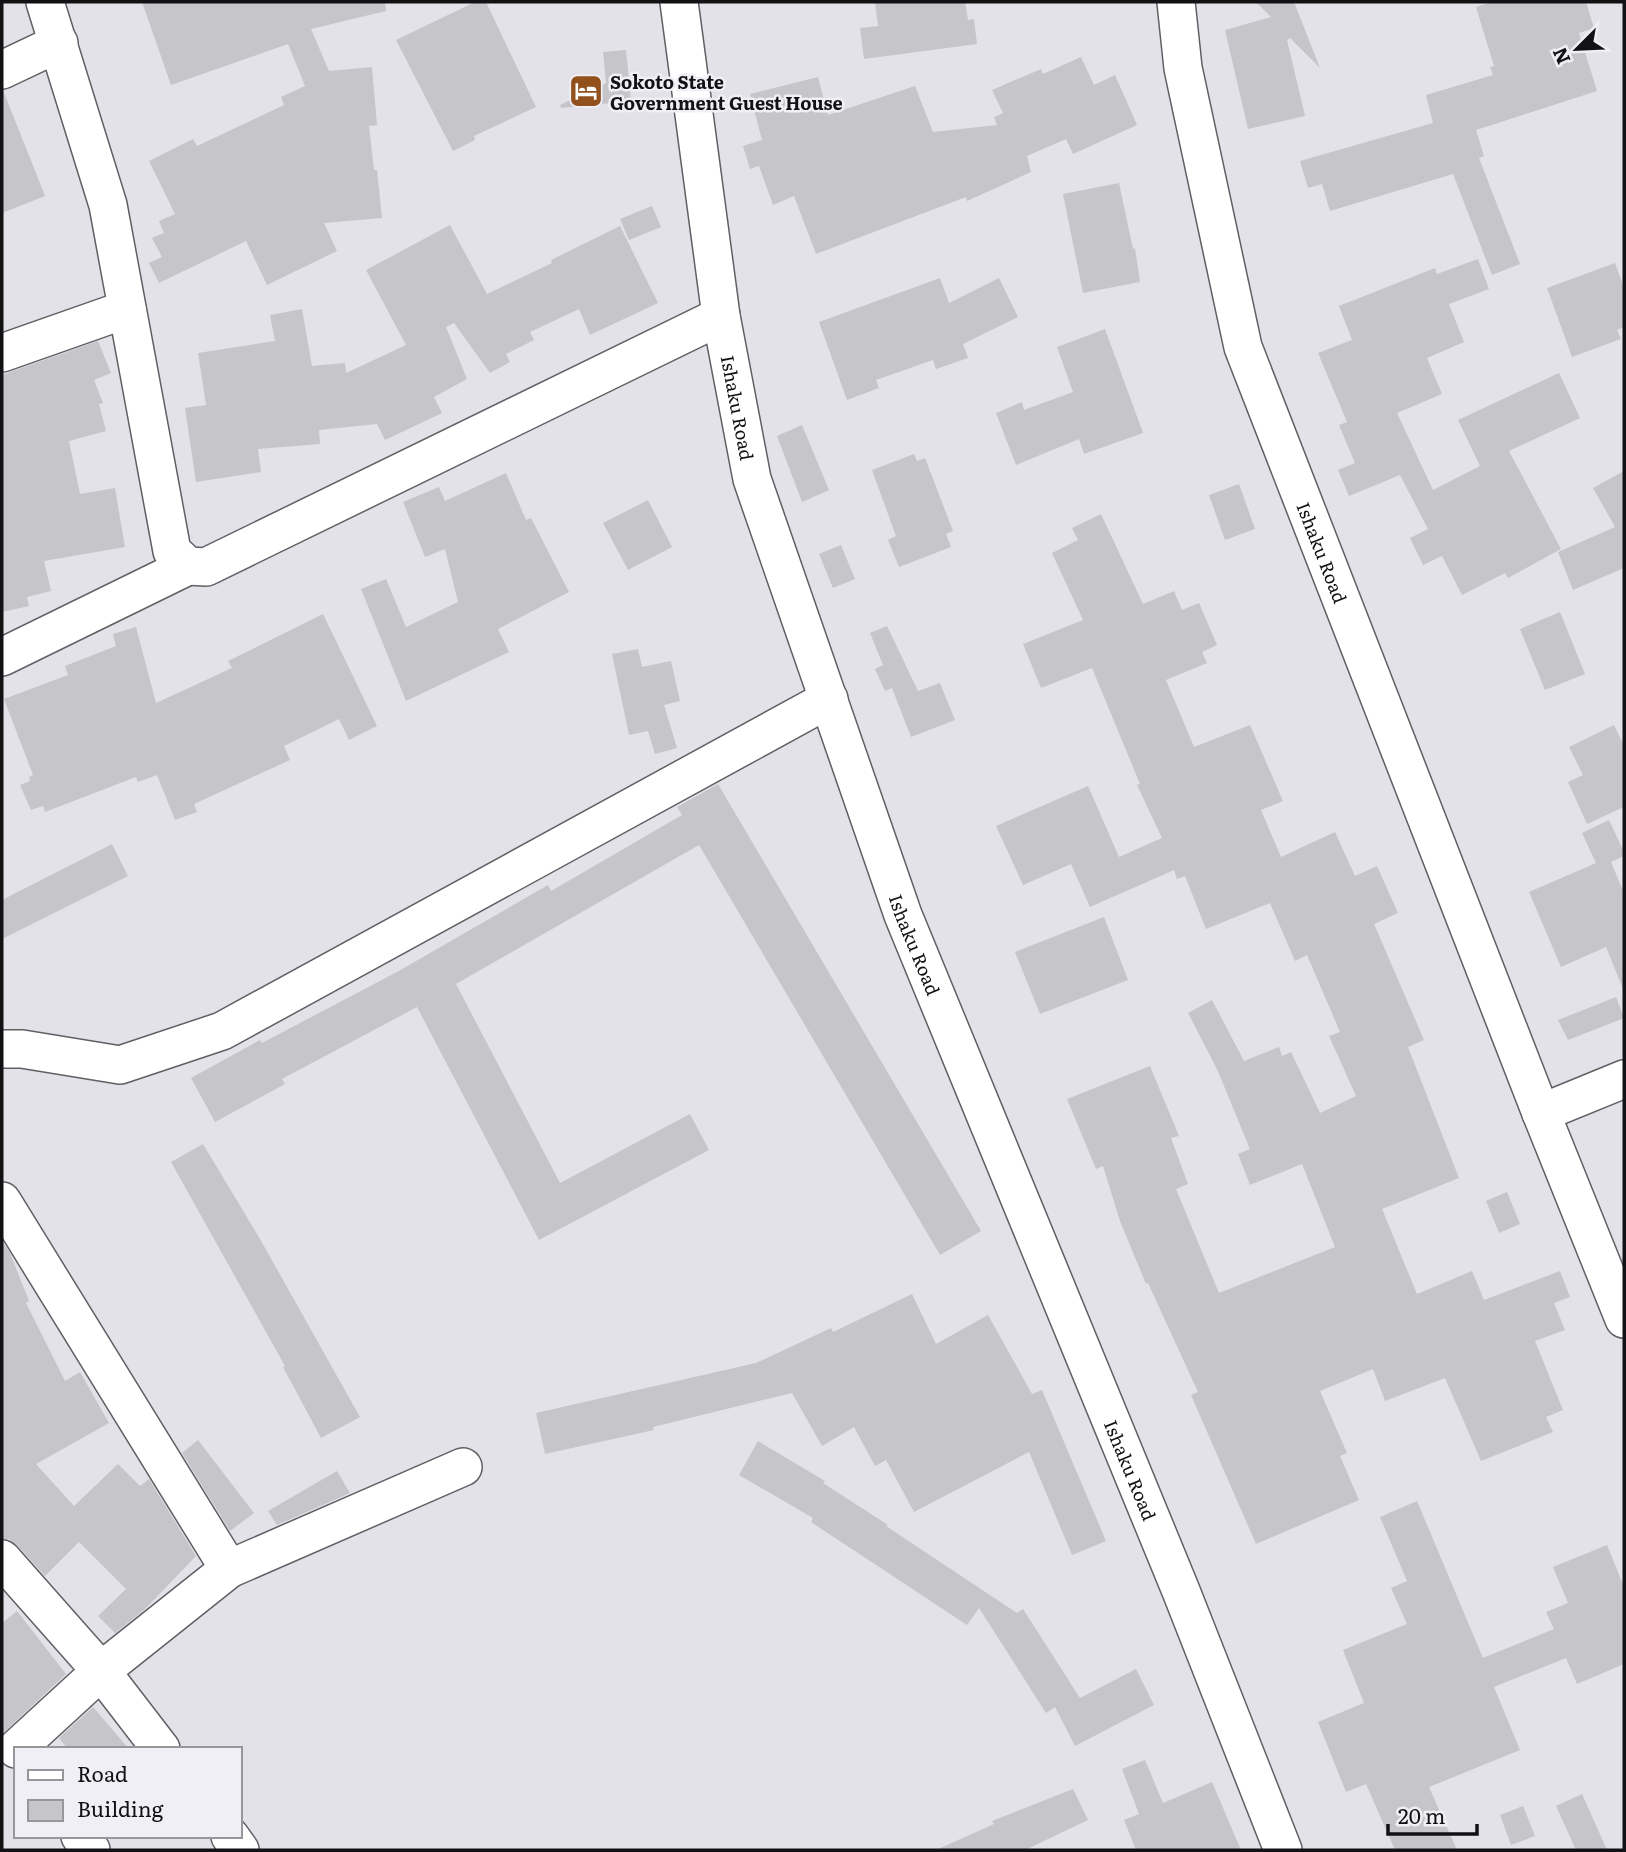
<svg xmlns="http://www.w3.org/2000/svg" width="1626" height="1852" font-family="Literata,serif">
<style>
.building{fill:#c6c5ca}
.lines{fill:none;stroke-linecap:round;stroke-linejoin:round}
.minor-casing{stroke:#605f64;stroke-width:40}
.minor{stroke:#fff;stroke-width:37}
.labels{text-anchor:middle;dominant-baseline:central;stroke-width:5;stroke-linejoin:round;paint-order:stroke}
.poi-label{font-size:18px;font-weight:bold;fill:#121214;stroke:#f0eff5;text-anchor:start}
.street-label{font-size:18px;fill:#121214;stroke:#f0eff5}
</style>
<rect width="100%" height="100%" fill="#e3e2e8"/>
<g class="building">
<polygon points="142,2 385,2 386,11 311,29 329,71 372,67 377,125 369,126 374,170 377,170 382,218 324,223 337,251 267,285 246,241 159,283 149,263 162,257 152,238 164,233 159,221 175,214 149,161 193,139 197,146 284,105 281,97 305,86 288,44 171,85"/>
<polygon points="475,2 486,2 536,107 474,136 475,140 453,151 396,40"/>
<polygon points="875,2 965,2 968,20 974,19 977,44 864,59 860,28 878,26"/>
<polygon points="1256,2 1294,2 1320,68 1290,38 1287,40 1305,116 1248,129 1225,30 1271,17"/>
<polygon points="1492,2 1586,2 1594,28 1579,33 1597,91 1476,130 1484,156 1479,158 1520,264 1492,275 1453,174 1330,211 1322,184 1308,188 1300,161 1433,123 1426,95 1493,75 1490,67 1494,66 1476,7"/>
<polygon points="626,50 631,101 561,108 560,105 606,83 603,52"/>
<polygon points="1081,57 1094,85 1115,75 1137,125 1073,154 1066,139 1027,156 1031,172 967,201 966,197 816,254 794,196 773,205 759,166 750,169 743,146 762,140 750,94 818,77 828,115 915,86 933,132 997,125 994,117 1003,113 992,90 1041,69 1043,74"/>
<polygon points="3,90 45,196 2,213 2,91"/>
<polygon points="1119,183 1133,249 1135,248 1140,282 1083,293 1063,194"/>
<polygon points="652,206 661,227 629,240 620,219"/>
<polygon points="450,225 487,294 552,263 551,260 620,226 658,303 590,335 579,309 530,332 534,340 506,354 510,362 490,373 454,323 446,327 467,379 434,397 442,413 385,440 377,424 319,430 320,444 258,449 261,472 196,482 185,408 206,405 198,353 275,341 270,315 302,309 312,366 345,363 346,373 406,345 366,270"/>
<polygon points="1478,259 1489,289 1449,304 1464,342 1427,358 1442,394 1397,413 1433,490 1480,466 1458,420 1559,373 1580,418 1509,451 1561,549 1508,578 1505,573 1462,595 1442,556 1423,565 1410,538 1428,529 1400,475 1349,496 1338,470 1355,463 1339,425 1347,422 1318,353 1352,340 1339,306 1435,268 1437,274"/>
<polygon points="1615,263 1624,288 1624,327 1617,330 1621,339 1572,357 1547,288"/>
<polygon points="940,278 949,303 999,278 1018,317 963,344 968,358 936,369 933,360 876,380 879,388 847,400 819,322"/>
<polygon points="1105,329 1143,433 1084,454 1079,439 1016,465 996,413 1022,402 1024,410 1073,392 1057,347"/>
<polygon points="98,341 111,373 94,380 103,403 99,404 106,431 69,441 80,494 115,488 125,547 44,561 51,591 27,597 29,606 2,612 2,375"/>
<polygon points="802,425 829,490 802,502 777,436"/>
<polygon points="914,454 917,461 925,458 953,531 946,534 951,547 899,567 888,540 896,536 872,470"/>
<polygon points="1624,471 1624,568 1573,590 1558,552 1615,527 1593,488"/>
<polygon points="506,473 526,520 531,518 569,592 498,629 509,652 406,701 361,589 386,579 406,627 458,602 445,549 425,557 403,502 439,487 445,501"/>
<polygon points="1239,484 1255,529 1225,540 1209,495"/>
<polygon points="648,500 672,547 628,570 603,523"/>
<polygon points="1101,514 1143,604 1174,591 1182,610 1199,603 1217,645 1202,652 1207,663 1166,680 1194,747 1250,725 1283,801 1261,810 1281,857 1335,832 1355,876 1377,866 1398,913 1374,924 1424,1040 1408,1047 1459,1178 1382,1209 1417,1294 1472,1271 1484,1300 1560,1271 1570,1297 1554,1303 1565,1330 1535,1341 1563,1410 1546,1417 1553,1432 1481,1461 1445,1378 1385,1401 1373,1369 1320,1391 1347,1453 1340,1456 1359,1500 1256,1544 1191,1395 1198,1392 1148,1283 1146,1284 1120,1221 1103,1166 1096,1169 1067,1099 1150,1066 1179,1136 1171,1138 1188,1184 1176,1189 1219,1293 1335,1247 1302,1164 1250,1185 1238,1154 1250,1149 1217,1069 1188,1013 1212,1000 1244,1061 1279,1047 1282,1056 1291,1052 1320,1113 1356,1096 1329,1036 1340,1032 1307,955 1295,961 1270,903 1206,929 1185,876 1177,879 1174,870 1090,907 1071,864 1023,885 996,826 1088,786 1119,857 1162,838 1137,785 1140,784 1092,668 1041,688 1023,644 1083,620 1052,553 1078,540 1072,528"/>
<polygon points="841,545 855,579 833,588 819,554"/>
<polygon points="1560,612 1585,674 1545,690 1520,629"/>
<polygon points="323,614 377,726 349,740 339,719 284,746 290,760 194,804 197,812 175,820 157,775 138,782 136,777 45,812 43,806 31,810 20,785 30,781 29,777 33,775 4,699 68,675 65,666 116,646 113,634 136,627 156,703 232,668 228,661"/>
<polygon points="887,626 918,691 940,683 955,720 911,737 892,688 885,691 875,669 883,665 870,633"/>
<polygon points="638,649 642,667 671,661 680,701 664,705 677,748 655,754 648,731 629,735 612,654"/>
<polygon points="1614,725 1624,746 1624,807 1587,824 1568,782 1583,775 1569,747"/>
<polygon points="718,784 981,1231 940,1255 699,845 456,984 560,1183 690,1114 709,1150 539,1240 417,1007 282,1079 285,1084 215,1122 191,1078 260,1040 262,1043 397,972 548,885 551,891 682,815 677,807"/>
<polygon points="1609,820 1624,852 1624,856 1611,862 1624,893 1623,989 1606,947 1561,967 1529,892 1596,863 1582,833"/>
<polygon points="112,844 128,876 2,939 2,900"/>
<polygon points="1104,917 1128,980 1040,1014 1015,952"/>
<polygon points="1616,997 1624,1018 1568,1040 1558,1020"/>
<polygon points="203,1144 260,1239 360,1417 321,1438 283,1367 285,1366 171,1162"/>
<polygon points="1507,1192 1520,1224 1499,1233 1486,1201"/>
<polygon points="2,1241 10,1253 29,1301 26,1303 65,1381 80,1372 109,1423 36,1464 74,1506 118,1464 140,1486 149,1479 196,1556 144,1610 115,1633 98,1616 126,1589 79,1542 45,1576 17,1545 9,1539 2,1539"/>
<polygon points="912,1294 936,1344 988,1315 1032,1394 1042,1390 1106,1541 1072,1555 1029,1452 914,1512 886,1460 875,1466 854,1427 822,1446 792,1393 653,1427 654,1430 545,1454 536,1413 756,1363 831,1328 833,1332"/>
<polygon points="198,1440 254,1513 230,1531 182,1453"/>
<polygon points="758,1441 825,1481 823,1483 888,1525 886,1526 1017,1613 1023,1609 1080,1698 1136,1669 1154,1705 1075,1746 1055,1707 1046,1713 979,1608 967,1625 811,1522 813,1518 739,1475"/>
<polygon points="337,1471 350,1493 277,1525 268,1511"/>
<polygon points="1417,1501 1483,1658 1554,1629 1546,1612 1568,1603 1553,1567 1607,1545 1624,1587 1624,1664 1577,1684 1566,1658 1494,1687 1520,1750 1429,1787 1457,1850 1395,1850 1366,1784 1346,1792 1318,1722 1364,1703 1343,1650 1407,1624 1391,1588 1407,1581 1380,1517"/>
<polygon points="17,1611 66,1674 2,1734 2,1623"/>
<polygon points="93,1707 129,1749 68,1749 59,1738"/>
<polygon points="1145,1760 1163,1803 1212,1782 1241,1850 1136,1850 1124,1820 1139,1814 1122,1769"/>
<polygon points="1073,1789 1088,1820 1025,1850 936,1850 994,1824 992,1821"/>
<polygon points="1582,1794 1607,1850 1576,1850 1556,1806"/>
<polygon points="1523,1806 1535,1836 1511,1845 1500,1815"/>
</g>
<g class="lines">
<g class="minor-casing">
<g id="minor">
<polyline points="45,2 108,205 172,551 188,566 206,567 721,316"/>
<path id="s1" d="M679 2 721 316 752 479 903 915 1181 1591 1283 1850"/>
<path id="s2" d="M1176 2 1183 68 1243 347 1541 1113 1624 1319"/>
<polyline points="2,70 59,43"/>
<polyline points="2,353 127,309"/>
<polyline points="2,657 188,566"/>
<polyline points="2,1049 22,1049 120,1065 222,1031 829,699"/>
<polyline points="1541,1113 1624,1079"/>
<polyline points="2,1201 229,1569"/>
<polyline points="2,1559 101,1671 161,1749"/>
<polyline points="16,1749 101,1671 229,1569 463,1467"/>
<polyline points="80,1836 91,1850"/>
<polyline points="230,1836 240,1850"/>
</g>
</g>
<use href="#minor" class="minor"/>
</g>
<defs>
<g id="hotel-square" transform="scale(1.75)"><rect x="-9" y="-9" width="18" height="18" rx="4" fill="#91501c" stroke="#f0eff5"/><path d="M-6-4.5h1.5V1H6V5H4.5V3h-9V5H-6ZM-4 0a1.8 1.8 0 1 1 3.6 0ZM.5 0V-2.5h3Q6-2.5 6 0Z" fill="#fff"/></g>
</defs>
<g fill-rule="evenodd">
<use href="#hotel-square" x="586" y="91"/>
</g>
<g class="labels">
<g class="poi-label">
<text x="610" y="81">Sokoto State<tspan x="610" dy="21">Government Guest House</tspan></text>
</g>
<g class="street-label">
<text stroke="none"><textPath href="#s1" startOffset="410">Ishaku Road</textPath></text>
<text stroke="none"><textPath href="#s2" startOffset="572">Ishaku Road</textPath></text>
<text stroke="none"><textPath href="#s1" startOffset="976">Ishaku Road</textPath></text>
<text stroke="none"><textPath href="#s1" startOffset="1544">Ishaku Road</textPath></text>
</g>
</g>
<rect width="1626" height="1852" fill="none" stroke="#121214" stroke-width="7"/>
<rect x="14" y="1747" width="228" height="91" fill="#f0eff5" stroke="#97979b" stroke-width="2"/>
<rect x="28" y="1770" width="35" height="10" fill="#ffffff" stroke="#97979b" stroke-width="2"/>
<text x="77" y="1782" font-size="21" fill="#121214">Road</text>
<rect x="28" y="1800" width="35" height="21" fill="#c6c5ca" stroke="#97979b" stroke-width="2"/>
<text x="77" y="1817" font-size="21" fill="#121214">Building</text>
<g transform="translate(1577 49) rotate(246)" stroke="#f0eff5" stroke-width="5" paint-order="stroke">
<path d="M0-5L12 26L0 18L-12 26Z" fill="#121214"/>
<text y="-10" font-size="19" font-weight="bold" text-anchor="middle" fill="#121214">N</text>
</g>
<path d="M1388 1824v10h89v-10" fill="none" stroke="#121214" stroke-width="3.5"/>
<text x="1398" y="1824" font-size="21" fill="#121214" stroke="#f0eff5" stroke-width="5" paint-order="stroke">20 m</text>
</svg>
